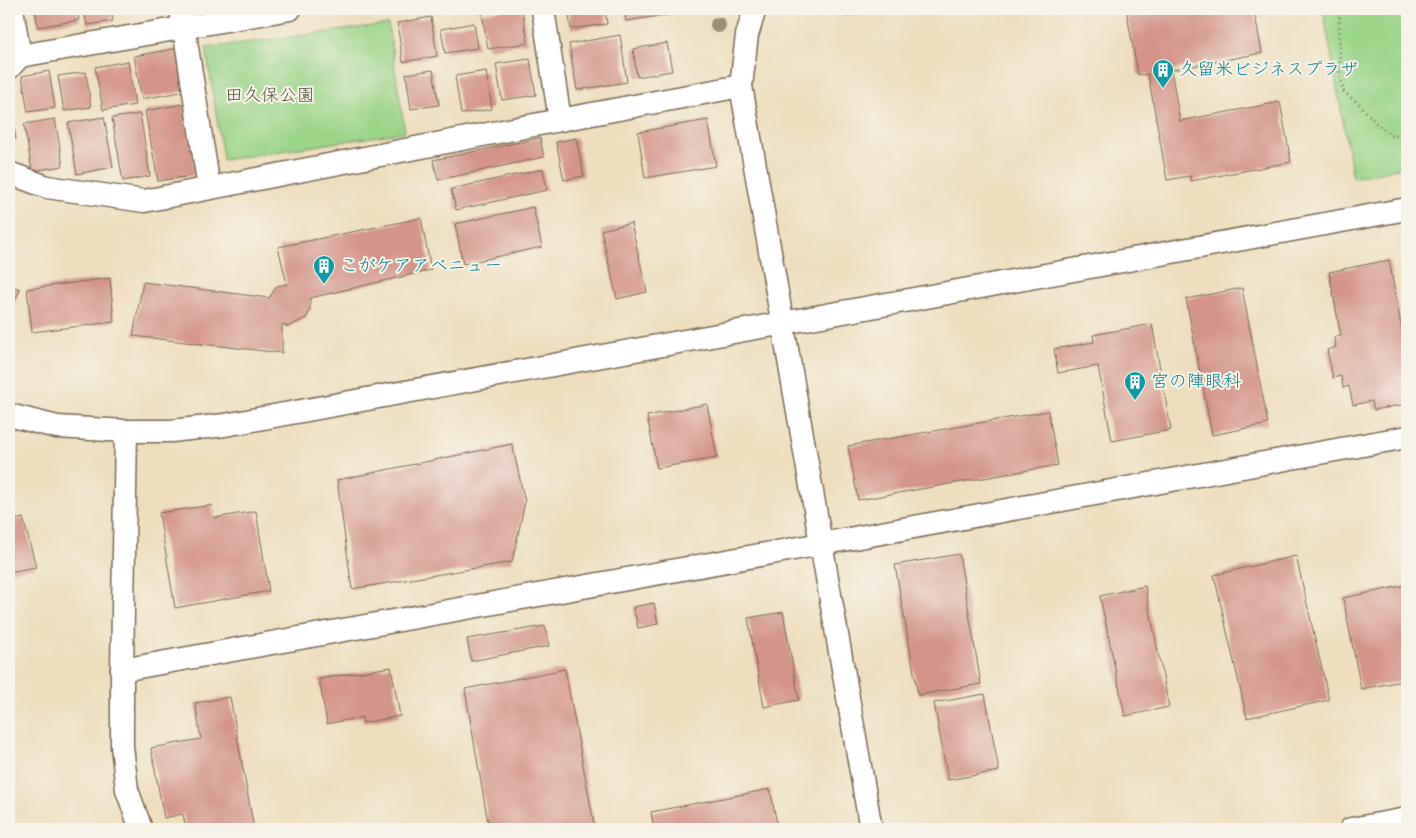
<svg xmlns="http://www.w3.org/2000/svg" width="1416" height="838" font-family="Mynerve,'Klee One',sans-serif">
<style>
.green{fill:#9ad588;stroke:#6a8053}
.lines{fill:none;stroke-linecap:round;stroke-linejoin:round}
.stream{stroke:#75afe6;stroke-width:7}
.building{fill:#d49589}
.minor-casing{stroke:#7a6955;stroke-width:25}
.path{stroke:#7a6955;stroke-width:3;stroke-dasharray:1 4;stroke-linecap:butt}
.minor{stroke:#fff;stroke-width:22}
.tree{fill:#999373}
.labels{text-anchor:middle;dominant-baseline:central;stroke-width:4;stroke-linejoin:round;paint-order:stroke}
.culture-label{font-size:18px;fill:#0d838f;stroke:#f7f3e8;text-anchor:start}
.park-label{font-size:18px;fill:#535538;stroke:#f7f3e8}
</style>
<rect width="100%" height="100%" fill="#f7f3e8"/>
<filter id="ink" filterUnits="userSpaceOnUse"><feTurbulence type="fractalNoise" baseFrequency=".02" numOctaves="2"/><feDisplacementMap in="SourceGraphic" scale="10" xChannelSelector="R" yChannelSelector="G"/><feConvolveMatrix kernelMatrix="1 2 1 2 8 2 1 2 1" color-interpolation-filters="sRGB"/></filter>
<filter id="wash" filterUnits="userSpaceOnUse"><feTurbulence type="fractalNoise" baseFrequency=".0096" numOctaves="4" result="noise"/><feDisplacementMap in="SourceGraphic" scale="20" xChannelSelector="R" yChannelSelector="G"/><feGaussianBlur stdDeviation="1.12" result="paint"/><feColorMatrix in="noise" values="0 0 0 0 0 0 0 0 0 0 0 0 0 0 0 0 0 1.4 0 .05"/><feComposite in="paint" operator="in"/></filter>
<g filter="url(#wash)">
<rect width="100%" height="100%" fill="#eedebc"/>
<g class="green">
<polygon points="1323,9 1407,9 1407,166 1353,178"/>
<polygon points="388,24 405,132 223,160 206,48"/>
</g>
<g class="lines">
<polyline class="stream" points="845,12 865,9"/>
</g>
<g id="blocks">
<g class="building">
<polygon points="35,9 77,9 79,20 38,27"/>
<polygon points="84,9 111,9 113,21 87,25"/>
<polygon points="507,9 522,9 528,43 488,49 482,13"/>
<polygon points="568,9 605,9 607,24 571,29"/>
<polygon points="624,9 672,9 673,14 626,21"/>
<polygon points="1126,9 1254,9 1262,53 1171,70 1180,121 1280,102 1291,162 1191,181 1190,176 1167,180 1148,74 1138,75"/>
<polygon points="431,17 437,56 403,62 397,23"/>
<polygon points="474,23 478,48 445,53 441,29"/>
<polygon points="620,35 627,82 577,90 569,44"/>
<polygon points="667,43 672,71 637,77 633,49"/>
<polygon points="179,48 186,91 142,99 134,56"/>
<polygon points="530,59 536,95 502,100 496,64"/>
<polygon points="128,61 135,105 103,110 95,67"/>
<polygon points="433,70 439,105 411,109 406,74"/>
<polygon points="49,71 55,108 28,112 22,76"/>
<polygon points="486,71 492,109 461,114 455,76"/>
<polygon points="86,72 91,107 64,111 58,76"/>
<polygon points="184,104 196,175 158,181 145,111"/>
<polygon points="9,111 11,111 16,139 9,140"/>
<polygon points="140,114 150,176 123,181 112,118"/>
<polygon points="104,117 113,167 77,174 68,123"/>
<polygon points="55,119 63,166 32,171 24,124"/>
<polygon points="708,120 716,166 645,178 638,132"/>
<polygon points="540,138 544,157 438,180 433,160"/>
<polygon points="576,138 584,176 564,180 556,142"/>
<polygon points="543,169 547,190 456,210 451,189"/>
<polygon points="533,207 542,247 463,264 455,224"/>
<polygon points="421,218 431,270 310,298 310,310 306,318 288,327 282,324 282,353 133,336 143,282 269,298 277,286 287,284 278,247"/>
<polygon points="631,223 647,292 617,299 601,230"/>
<polygon points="1389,260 1407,358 1407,404 1374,410 1372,401 1353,405 1349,386 1343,388 1341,376 1333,378 1327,350 1336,347 1334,337 1341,336 1329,272"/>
<polygon points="110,278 114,322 32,332 27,289"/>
<polygon points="9,285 20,289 9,316"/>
<polygon points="1242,288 1268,424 1212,435 1186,299"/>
<polygon points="1152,324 1171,430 1112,441 1098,366 1058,373 1054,349 1094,342 1093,335"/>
<polygon points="707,404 717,458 657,468 647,416"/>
<polygon points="1048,411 1058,465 858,500 848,446"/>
<polygon points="512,444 525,502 512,562 352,589 337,480"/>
<polygon points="212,505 214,518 256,511 269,591 175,608 159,513"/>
<polygon points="23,518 36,567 9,572 9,521"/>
<polygon points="959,554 981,684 918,695 895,565"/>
<polygon points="1296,556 1329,700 1247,718 1214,575"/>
<polygon points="1407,585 1407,680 1361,689 1343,598"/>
<polygon points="1145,586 1169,707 1125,716 1100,596"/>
<polygon points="654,603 658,624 638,628 633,607"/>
<polygon points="783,612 799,700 764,707 748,618"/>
<polygon points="545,626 549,646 471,661 467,639"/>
<polygon points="391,667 400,716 363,723 362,717 327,724 319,679"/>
<polygon points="565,669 595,829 489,829 465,689"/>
<polygon points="985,694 999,771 948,780 934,703"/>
<polygon points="230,697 254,829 205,829 204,828 186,829 183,814 164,818 151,748 201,739 195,703"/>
<polygon points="770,789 778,829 654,829 651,812"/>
</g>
</g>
</g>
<g filter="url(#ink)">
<use href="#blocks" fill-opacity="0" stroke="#7a6955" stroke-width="1"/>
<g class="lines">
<g class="minor-casing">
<g id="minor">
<polyline points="12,9 20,56"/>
<polyline points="181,9 209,188"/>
<polyline points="543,9 560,120"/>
<polyline points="755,9 747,35 741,86 871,829"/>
<polyline points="9,68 20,56 290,9"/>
<polyline points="9,173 47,187 144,201 560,120 741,86"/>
<polyline points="9,415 57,427 126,431 171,431 225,425 1407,209"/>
<polyline points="126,431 122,670 122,746 127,790 141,829"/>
<polyline points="122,670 821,544 1407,437"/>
<polyline points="1351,829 1407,819"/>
</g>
</g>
<polyline class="path" points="1346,9 1339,18 1340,75 1343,91 1359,104 1376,123 1391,135 1407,138"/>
<use href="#minor" class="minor"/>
</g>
<circle class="tree" cx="718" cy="25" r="8"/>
</g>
<defs>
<g id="building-pin" transform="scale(1.125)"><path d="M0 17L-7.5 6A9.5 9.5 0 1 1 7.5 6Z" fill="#0f9aa8" stroke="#f7f3e8"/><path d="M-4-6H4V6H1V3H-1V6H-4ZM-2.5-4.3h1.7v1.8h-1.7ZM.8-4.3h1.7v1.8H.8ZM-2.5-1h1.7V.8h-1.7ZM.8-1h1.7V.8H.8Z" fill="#fff"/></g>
</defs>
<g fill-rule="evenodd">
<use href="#building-pin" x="1163" y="70"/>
<use href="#building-pin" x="324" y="266"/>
<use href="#building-pin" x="1135" y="382"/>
</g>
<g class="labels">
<g class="culture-label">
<text x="1179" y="70">久留米ビジネスプラザ</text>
<text x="340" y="266">こがケアアベニュー</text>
<text x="1151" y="382">宮の陣眼科</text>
</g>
<g class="park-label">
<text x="270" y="96">田久保公園</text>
</g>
</g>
<rect width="1416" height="838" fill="none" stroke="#f7f3e8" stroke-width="30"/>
</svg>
